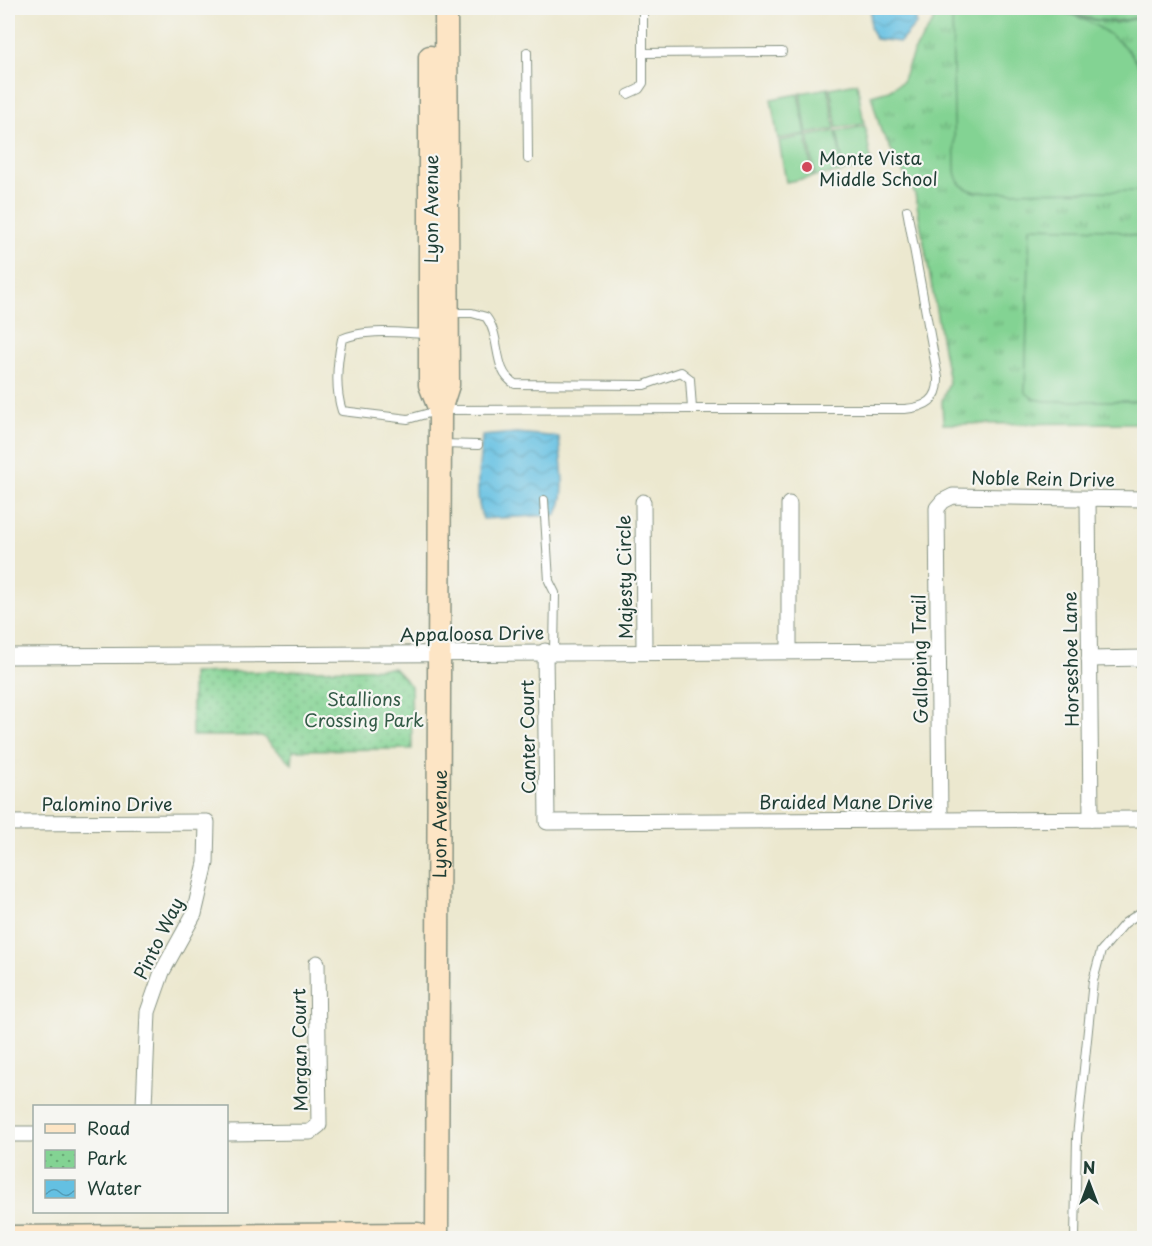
<svg xmlns="http://www.w3.org/2000/svg" width="1152" height="1246" font-family="'Playpen Sans',sans-serif">
<style>
.grass{fill:url(#grass-tufts);stroke:#518864;stroke-width:1.5}
.park{fill:url(#park-dots);stroke:#518864;stroke-width:1.5}
.pitch{fill:#83d393;stroke:#518864;stroke-width:1.5}
.water{fill:url(#water-waves);stroke:#427e8b;stroke-width:1.5}
.lines{fill:none;stroke-linecap:round;stroke-linejoin:round}
.lane-casing{stroke:#869282;stroke-width:10}
.street-casing{stroke:#869282;stroke-width:17}
.secondary-casing{stroke:#869282;stroke-width:25}
.lane{stroke:#fff;stroke-width:8}
.street{stroke:#fff;stroke-width:15}
.secondary{stroke:#fde5c5;stroke-width:22}
.poi-dot{fill:#d1495b;stroke:#f6f6f2;stroke-width:2}
.labels{text-anchor:middle;dominant-baseline:central;stroke-width:4.5;stroke-linejoin:round;paint-order:stroke}
.poi-label{font-size:18px;fill:#1f3d34;stroke:#f6f6f2;text-anchor:start}
.street-label{font-size:18px;fill:#1f3d34;stroke:#f6f6f2}
.park-label{font-size:18px;fill:#335b47;stroke:#f6f6f2}
</style>
<defs>
<pattern id="grass-tufts" width="24" height="20" patternUnits="userSpaceOnUse" patternTransform="scale(1.5)"><rect width="24" height="20" fill="#83d393"/><path d="M3 7l-1-3M5 7V3M7 7l1-3M15 17l-1-3M17 17v-4M19 17l1-3" fill="none" stroke="#6bac79"/></pattern>
<pattern id="park-dots" width="8" height="8" patternUnits="userSpaceOnUse" patternTransform="scale(1.5)"><rect width="8" height="8" fill="#83d393"/><path d="M2 2h.1M6 6h.1" fill="none" stroke="#6bac79" stroke-width="1.8" stroke-linecap="round"/></pattern>
<pattern id="water-waves" width="16" height="10" patternUnits="userSpaceOnUse" patternTransform="scale(1.5)"><rect width="16" height="10" fill="#64c0e2"/><path d="M0 5q4-4 8 0t8 0" fill="none" stroke="#529db8"/></pattern>
</defs>
<rect width="100%" height="100%" fill="#f6f6f2"/>
<filter id="ink" filterUnits="userSpaceOnUse"><feTurbulence type="fractalNoise" baseFrequency=".0167" numOctaves="2"/><feDisplacementMap in="SourceGraphic" scale="12" xChannelSelector="R" yChannelSelector="G"/><feConvolveMatrix kernelMatrix="1 2 1 2 8 2 1 2 1" color-interpolation-filters="sRGB"/></filter>
<filter id="wash" filterUnits="userSpaceOnUse"><feTurbulence type="fractalNoise" baseFrequency=".008" numOctaves="4" result="noise"/><feDisplacementMap in="SourceGraphic" scale="24" xChannelSelector="R" yChannelSelector="G"/><feGaussianBlur stdDeviation="1.35" result="paint"/><feColorMatrix in="noise" values="0 0 0 0 0 0 0 0 0 0 0 0 0 0 0 0 0 1.4 0 .05"/><feComposite in="paint" operator="in"/></filter>
<g filter="url(#wash)">
<rect width="100%" height="100%" fill="#ece8cf"/>
<polygon class="grass" points="934,8 1060,8 1086,19 1115,23 1144,17 1144,423 943,424 942,401 949,382 915,194 881,131 871,95 889,90 902,82 913,53 933,22"/>
<polygon class="park" points="394,668 411,686 412,749 293,750 292,764 262,736 192,736 192,673"/>
<g class="pitch">
<path d="M975 8C996 7 1019 5 1040 8 1081 12 1129 38 1144 76V191L975 192C963 188 957 184 955 171L952 12Z"/>
<path d="M1063 8H1144V15C1117 25 1089 22 1063 8Z"/>
<polygon points="857,83 864,124 837,128 830,88"/>
<polygon points="828,88 835,129 807,134 800,93"/>
<polygon points="798,94 806,134 778,139 771,99"/>
<polygon points="865,126 872,167 844,171 837,131"/>
<polygon points="836,131 843,172 815,176 808,136"/>
<polygon points="806,136 813,177 786,182 779,141"/>
<polygon points="1030,227 1108,229 1144,238 1144,401 1046,401 1034,399 1025,392"/>
</g>
<g class="water">
<polygon points="871,8 917,8 916,24 900,42 875,39 870,27"/>
<path d="M517 433 559 437C560 459 569 495 556 515L483 519C473 494 480 462 482 436Z"/>
</g>
</g>
<g filter="url(#ink)">
<g class="lines">
<g class="lane-casing">
<g id="lane">
<polyline points="527,52 528,159"/>
<polyline points="643,53 782,52"/>
<polyline points="628,94 639,89 643,83 643,14"/>
<path d="M428 334C401 333 366 328 342 339 337 362 335 389 342 411L408 419 440 410 692 409 690 379 681 372 644 385 515 384C492 371 502 337 486 317L472 313H449"/>
<path d="M692 409H905C926 407 939 400 938 378L907 210"/>
<polyline points="441,444 478,445"/>
<polyline points="544,500 549,581 555,593 554,651"/>
<polyline points="1075,1238 1077,1137 1093,981 1101,951 1125,923 1144,910"/>
</g>
</g>
<g class="street-casing">
<g id="street">
<polyline points="1088,499 1091,819"/>
<polyline points="643,502 644,651"/>
<polyline points="789,504 789,651"/>
<polyline points="545,651 547,822 1144,819"/>
<polyline points="8,656 938,651"/>
<polyline points="1089,659 1144,658"/>
<polyline points="940,819 937,508 943,501 953,496 1144,499"/>
<polyline points="8,823 207,822 206,863 194,914 162,972 148,1012 144,1106"/>
<polyline points="226,1133 310,1132 319,1125 317,963"/>
<polyline points="8,1134 34,1134"/>
</g>
</g>
<g class="secondary-casing">
<g id="secondary">
<polyline points="430,57 430,385 440,410"/>
<polyline points="8,1237 418,1234 425,1238"/>
<path id="s1" d="M437 1238 440 410 448 385 446 8"/>
</g>
</g>
<use href="#lane" class="lane"/>
<use href="#street" class="street"/>
<use href="#secondary" class="secondary"/>
</g>
</g>
<circle class="poi-dot" cx="807" cy="167" r="6"/>
<g class="labels">
<g class="poi-label">
<text x="819" y="157">Monte Vista<tspan x="819" dy="21">Middle School</tspan></text>
</g>
<g class="street-label">
<text transform="translate(430 209) rotate(-90)">Lyon Avenue</text>
<text transform="translate(1043 478) rotate(1)">Noble Rein Drive</text>
<text transform="translate(624 577) rotate(-91)">Majesty Circle</text>
<text transform="translate(472 633) rotate(-1)">Appaloosa Drive</text>
<text transform="translate(919 659) rotate(-91)">Galloping Trail</text>
<text transform="translate(1070 659) rotate(-91)">Horseshoe Lane</text>
<text transform="translate(527 737) rotate(-91)">Canter Court</text>
<text x="846" y="801">Braided Mane Drive</text>
<text x="107" y="803">Palomino Drive</text>
<text stroke="none"><textPath href="#s1" startOffset="414">Lyon Avenue</textPath></text>
<text transform="translate(158 938) rotate(-64)">Pinto Way</text>
<text transform="translate(299 1050) rotate(-91)">Morgan Court</text>
</g>
<g class="park-label">
<text x="364" y="698">Stallions<tspan x="364" dy="21">Crossing Park</tspan></text>
</g>
</g>
<rect width="1152" height="1246" fill="none" stroke="#f6f6f2" stroke-width="30"/>
<rect x="33" y="1105" width="195" height="108" fill="#f6f6f2" stroke="#a0aca6" stroke-width="1.5"/>
<rect x="45" y="1124" width="30" height="9" fill="#fde5c5" stroke="#a0aca6" stroke-width="1.5"/>
<text x="87" y="1135" font-size="18" fill="#1f3d34">Road</text>
<rect x="45" y="1150" width="30" height="18" fill="url(#park-dots)" stroke="#a0aca6" stroke-width="1.5"/>
<text x="87" y="1165" font-size="18" fill="#1f3d34">Park</text>
<rect x="45" y="1180" width="30" height="18" fill="url(#water-waves)" stroke="#a0aca6" stroke-width="1.5"/>
<text x="87" y="1195" font-size="18" fill="#1f3d34">Water</text>
<g transform="translate(1089 1183)" stroke="#f6f6f2" stroke-width="4.5" paint-order="stroke">
<path d="M0-4.5L10 22L0 15L-10 22Z" fill="#1f3d34"/>
<text y="-9" font-size="16" font-weight="bold" text-anchor="middle" fill="#1f3d34">N</text>
</g>
</svg>
